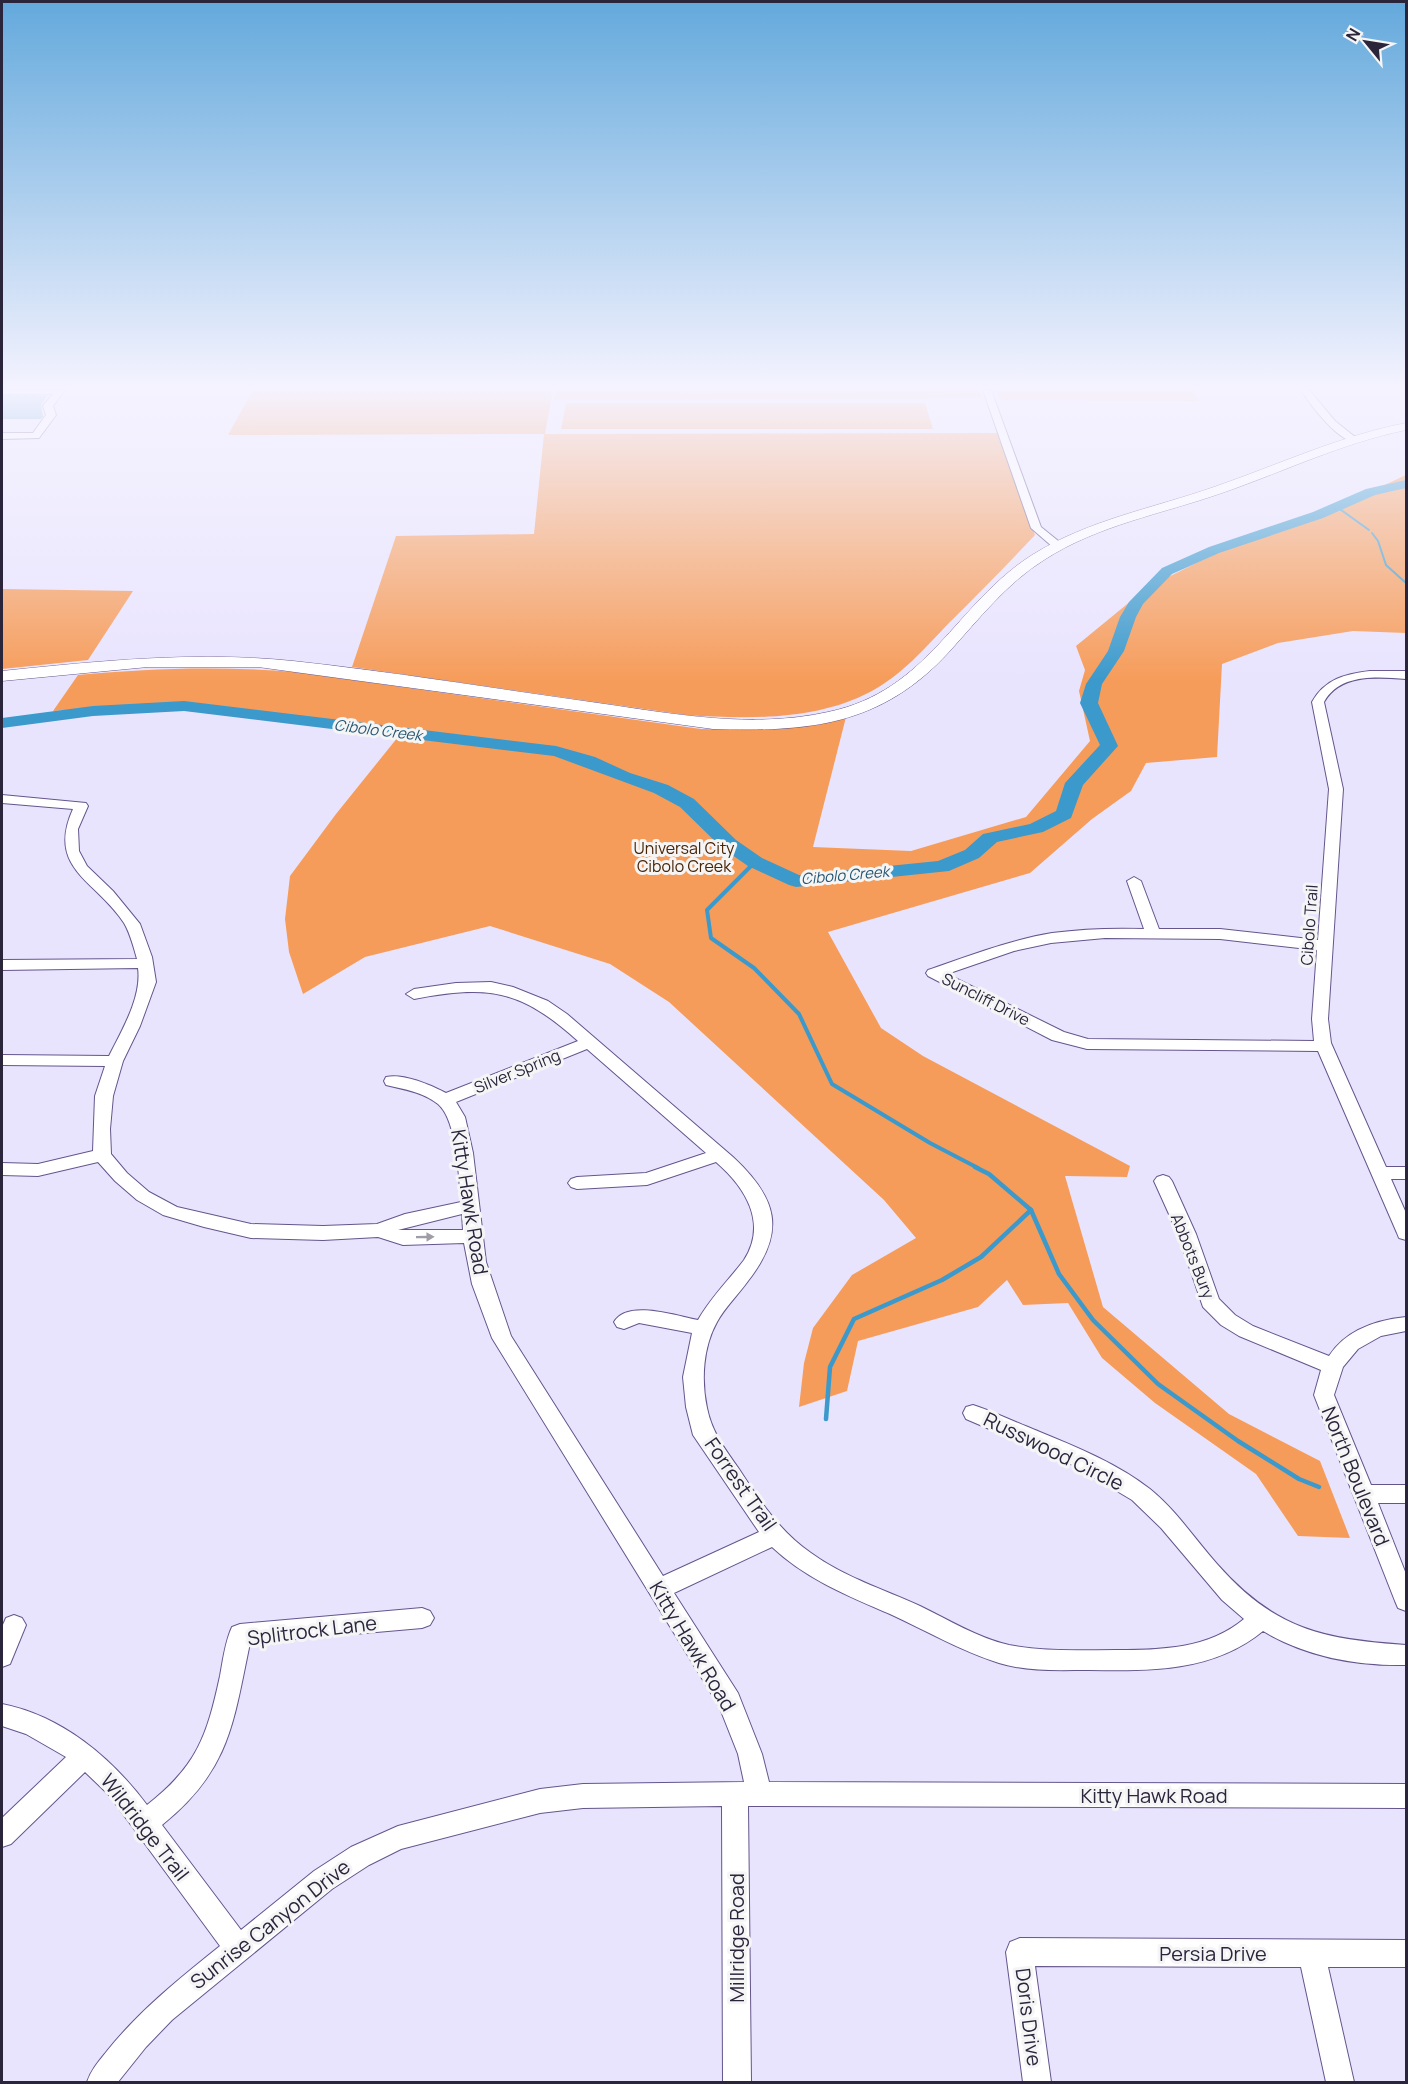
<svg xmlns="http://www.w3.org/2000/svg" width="1408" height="2084" font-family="Manrope,sans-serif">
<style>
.green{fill:#f69c5a}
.water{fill:#3b99cb}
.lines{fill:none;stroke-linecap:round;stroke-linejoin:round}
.stream-far2{stroke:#3b99cb;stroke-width:2}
.stream-far1{stroke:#3b99cb;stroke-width:4}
.stream{stroke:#3b99cb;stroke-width:4.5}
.river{fill:#3b99cb;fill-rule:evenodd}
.minor-casing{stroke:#64558c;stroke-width:2}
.major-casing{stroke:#64558c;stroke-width:1}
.minor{fill:#fff;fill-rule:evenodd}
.major{fill:#fff;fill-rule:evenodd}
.oneway{fill:#a09da7}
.labels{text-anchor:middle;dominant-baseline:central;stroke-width:6;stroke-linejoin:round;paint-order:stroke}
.far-water-label{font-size:15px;font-style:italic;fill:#255672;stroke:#f5f5f5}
.park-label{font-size:16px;fill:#492506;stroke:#f5f5f5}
.street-label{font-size:16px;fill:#2b253c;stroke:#f5f5f5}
.near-street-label{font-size:20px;fill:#2b253c;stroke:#f5f5f5}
</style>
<rect width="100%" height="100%" fill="#e9e4fe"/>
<g class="green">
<path d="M253 390H553L545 434 998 433 1035 535C1007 565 978 594 949 623 924 649 902 675 870 692 815 721 746 719 686 715L352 667 396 536 534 534 544 434 228 435Z"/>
<polygon points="556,390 979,390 982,398 554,400"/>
<polygon points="996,390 1193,390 1199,401 1001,400"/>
<polygon points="566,403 925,403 933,429 561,429"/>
<path d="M1406 475V633L1353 631 1278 643 1222 664 1217 757 1146 763 1131 791 1092 819 1030 873 828 932 881 1028 923 1056 1130 1166 1127 1177 1065 1176 1103 1307 1229 1414 1320 1461 1350 1538 1298 1536 1256 1474 1155 1403 1102 1358 1068 1303 1023 1305 1007 1280 978 1307 858 1341 847 1391 799 1407 804 1363 813 1328 852 1275 916 1238 884 1200 669 1002 610 964 490 926 365 957 303 994 289 952 285 919 290 876 336 814 402 732 253 710 144 706 53 711 78 675C153 668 219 666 295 672L701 729 768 730 846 717 813 847 911 851 1026 817 1090 741 1079 691 1085 670 1076 646 1148 587 1265 529 1337 507Z"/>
<polygon points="2,589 133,591 88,660 2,669"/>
</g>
<polygon class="water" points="2,394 48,394 41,405 43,417 41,419 2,419"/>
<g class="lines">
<g class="stream-far2">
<polyline points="1337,507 1369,530"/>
<polyline points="1372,533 1378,541 1386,565 1406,583"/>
</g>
<polyline class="stream-far1" points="755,862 707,910 711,938 754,968 799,1014 832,1084 930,1143 978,1168"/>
<g class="stream">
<polyline points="975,1167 989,1174 1031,1210 1059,1274 1093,1320 1158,1384 1238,1441 1299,1479 1319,1487"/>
<polyline points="826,1419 830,1367 854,1319 942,1280 981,1257 1031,1210"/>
</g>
<polygon class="river" points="1406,480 1406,488 1375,495 1323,518 1219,553 1172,574 1143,604 1136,617 1124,651 1102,684 1098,703 1118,746 1083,785 1071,818 1043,832 997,842 979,858 949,871 796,887 789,885 748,866 722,848 680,807 654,793 554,756 184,711 93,716 2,728 2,718 93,706 184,701 556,746 595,757 630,773 668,785 694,799 736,840 762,858 799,875 938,861 965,850 983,834 1030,824 1056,811 1065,783 1100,745 1080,703 1086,684 1108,651 1120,617 1129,602 1162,568 1209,547 1313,512 1366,489"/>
<g class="minor-casing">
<g id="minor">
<polygon points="2,390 65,390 53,406 56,415 39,438 2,439 2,433 33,433 46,415 43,406 53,394 2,394"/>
<polygon points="983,390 991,390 1041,527 1062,544 1062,548 1054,548 1031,528"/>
<path d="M1301 390H1309L1335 421 1355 437V441C1339 443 1309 403 1301 390Z"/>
<path d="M1370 671H1406V679C1378 677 1340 673 1324 702L1343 789 1328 1019 1331 1043 1386 1167H1406V1179H1391L1406 1213V1240L1399 1238 1397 1233 1318 1051 1087 1049 1052 1040 928 976 926 973 928 970C969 956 1010 940 1052 933 1082 929 1113 928 1144 929L1127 881 1134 877 1141 881 1159 929H1220L1318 940 1329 789 1312 702C1325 679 1345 674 1370 671ZM1105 938 1220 939 1317 950 1312 1019 1314 1041 1088 1039 1064 1032 947 974 1014 951 1051 943Z"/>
<path d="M2 795 86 803 88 806 78 829 79 851 87 866 113 891 140 924 152 957 156 982 140 1026 123 1061 113 1096 110 1129 111 1154 127 1173 149 1192 177 1207 251 1224 323 1226 377 1224 405 1214 461 1202C459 1177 457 1120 438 1104 423 1092 403 1089 386 1085L384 1081 386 1077C403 1073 431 1085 446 1093L578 1041C520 989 489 985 414 999L406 994 414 989 456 983 491 982 513 987 548 1001 567 1014 733 1157C777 1198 787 1231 748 1281 738 1295 725 1307 717 1322 703 1347 701 1380 707 1408 712 1433 725 1449 739 1469 759 1500 780 1532 811 1553 844 1577 883 1589 920 1606 949 1620 978 1638 1009 1645 1044 1652 1081 1650 1116 1650 1162 1650 1208 1649 1244 1619L1222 1600 1161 1528 1132 1500 1073 1465 966 1419 963 1413 966 1407 973 1405C992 1411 1010 1420 1028 1427 1069 1444 1114 1461 1150 1489 1176 1510 1194 1538 1217 1564 1275 1630 1323 1639 1406 1645V1665C1358 1666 1306 1657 1263 1631 1213 1672 1151 1671 1089 1670 1059 1670 1028 1672 999 1663 961 1651 927 1631 890 1614 848 1596 806 1579 772 1547L674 1593 738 1693 762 1754 769 1782 1406 1784V1808L748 1806 751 2082H723L722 1806 583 1808 540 1813 401 1849 369 1865 332 1889 172 2020 146 2047 118 2082H87C91 2070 99 2061 107 2051 140 2010 179 1979 220 1946L109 1795 85 1772 11 1844 2 1847V1818L66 1757 26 1734 2 1726V1704C62 1716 111 1757 147 1805 197 1766 207 1736 220 1676 223 1660 225 1642 232 1627L240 1624 422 1608 430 1611 434 1618 430 1625 422 1628 250 1643C233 1724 230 1770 162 1825L241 1930 314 1871 351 1847 398 1826 540 1789 583 1784 744 1782 738 1754 719 1706 492 1338 472 1284 464 1243 403 1245 378 1237 323 1240 251 1238 204 1227 163 1215 137 1200 115 1181 98 1162 38 1176 2 1175V1163L38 1164 93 1151 95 1096 105 1066 2 1065V1055L109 1056C122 1030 142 997 138 968L2 970V960L137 959C134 948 130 933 124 923 96 880 46 869 73 809L2 803ZM587 1049 706 1153 646 1173 577 1177 571 1179 568 1183 571 1187 577 1189 647 1185 716 1162C745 1187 768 1223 744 1260 729 1280 711 1297 698 1320 677 1316 627 1299 614 1322L617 1327 624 1329 639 1323 692 1333 683 1377 686 1407 693 1435 759 1532 663 1576 511 1336 486 1262 473 1153 465 1117 456 1102ZM462 1214 463 1230H398Z"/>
<path d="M1163 1175 1169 1177 1172 1181 1196 1234 1219 1299 1235 1315 1253 1326 1329 1356C1346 1330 1376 1320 1406 1317V1331L1381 1336 1358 1349 1343 1367 1334 1395 1371 1485H1406V1503H1378L1406 1574V1611L1398 1608 1395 1601 1314 1395 1321 1370 1239 1336 1221 1325 1203 1307 1178 1234 1154 1181 1157 1177Z"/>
<polygon points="14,1615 22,1618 26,1625 10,1664 2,1667 2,1627 6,1618"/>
<polygon points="1020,1938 1406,1940 1406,1967 1328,1967 1354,2082 1326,2082 1301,1967 1035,1966 1051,2082 1023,2082 1006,1952 1010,1942"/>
</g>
</g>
<g class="major-casing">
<path id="major" d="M1406 423V430C1342 443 1283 472 1222 493 1162 514 1098 525 1044 560 1007 583 978 620 949 652 881 726 809 732 713 729L258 667H148L2 681V671C99 661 196 651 293 661 395 672 496 689 598 703 674 714 751 729 828 712 929 691 955 604 1032 555 1088 520 1154 508 1214 487 1278 465 1339 436 1406 423Z"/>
</g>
<use href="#minor" class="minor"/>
<use href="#major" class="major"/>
</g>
<defs><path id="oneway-solid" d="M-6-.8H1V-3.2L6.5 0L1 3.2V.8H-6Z" transform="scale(1.5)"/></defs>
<use class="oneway" href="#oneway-solid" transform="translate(425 1237) rotate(-1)"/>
<linearGradient id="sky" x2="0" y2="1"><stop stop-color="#63a9dc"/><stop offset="0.57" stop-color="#f5f3ff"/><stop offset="1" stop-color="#f5f3ff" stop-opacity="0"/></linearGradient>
<rect width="1408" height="681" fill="url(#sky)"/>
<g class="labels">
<g class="far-water-label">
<text transform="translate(378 730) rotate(7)">Cibolo Creek</text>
<text transform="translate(845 875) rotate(-5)">Cibolo Creek</text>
</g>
<g class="park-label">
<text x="684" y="848">Universal City<tspan x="684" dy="18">Cibolo Creek</tspan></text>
</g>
<g class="street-label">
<text transform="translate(1309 925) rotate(-86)">Cibolo Trail</text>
<text transform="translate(986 999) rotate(27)">Suncliff Drive</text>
<text transform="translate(517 1071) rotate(-22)">Silver Spring</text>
<text transform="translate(1193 1256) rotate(68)">Abbots Bury</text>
</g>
<g class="near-street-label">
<text transform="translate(470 1202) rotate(81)">Kitty Hawk Road</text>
<text transform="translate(1054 1451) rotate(26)">Russwood Circle</text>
<text transform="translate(1356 1476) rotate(68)">North Boulevard</text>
<text transform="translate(741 1484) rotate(55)">Forrest Trail</text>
<text transform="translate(312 1630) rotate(-7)">Splitrock Lane</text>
<text transform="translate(693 1646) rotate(59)">Kitty Hawk Road</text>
<text x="1154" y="1795">Kitty Hawk Road</text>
<text transform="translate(145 1827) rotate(52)">Wildridge Trail</text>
<text transform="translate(270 1924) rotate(-38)">Sunrise Canyon Drive</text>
<text transform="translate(736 1938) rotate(-90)">Millridge Road</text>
<text x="1213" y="1953">Persia Drive</text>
<text transform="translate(1029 2017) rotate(83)">Doris Drive</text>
</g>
</g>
<rect width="1408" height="2084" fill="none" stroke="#2b253c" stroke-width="6"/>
<g transform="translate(1366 42) rotate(300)" stroke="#f5f5f5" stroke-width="4.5" paint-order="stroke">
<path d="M0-4.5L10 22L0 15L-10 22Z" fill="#2b253c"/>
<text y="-9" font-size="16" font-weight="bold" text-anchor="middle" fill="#2b253c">N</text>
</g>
</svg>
